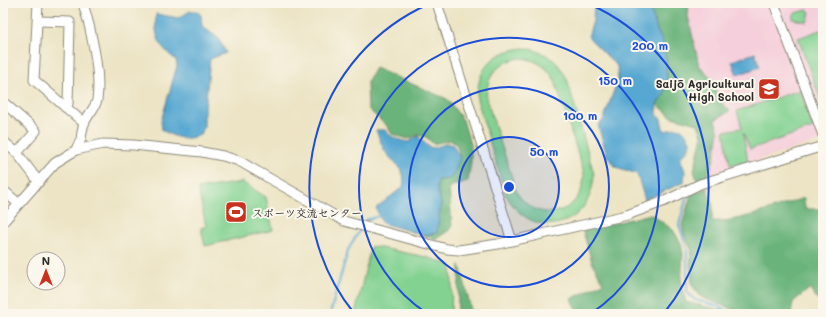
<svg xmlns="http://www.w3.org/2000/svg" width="826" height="317" font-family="Mali,'Klee One',sans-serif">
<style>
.built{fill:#f5cfdb}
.green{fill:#83d292;stroke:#577e5e;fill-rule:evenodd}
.forest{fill:#6ab47c;stroke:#4a7054}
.water{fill:#57a7d1;stroke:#41697e}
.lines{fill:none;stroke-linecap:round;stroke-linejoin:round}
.stream{stroke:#57a7d1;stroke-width:2}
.minor-casing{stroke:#8c8878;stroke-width:11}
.minor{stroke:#fff;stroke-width:9}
.ring{fill:none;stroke:#1d4ed8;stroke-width:2}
.labels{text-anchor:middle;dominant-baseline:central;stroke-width:4;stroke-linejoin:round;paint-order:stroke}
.poi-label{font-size:11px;font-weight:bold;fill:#2b2b2b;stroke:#fbf7ec;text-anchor:end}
.centre{fill:#1d4ed8;stroke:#fbf7ec;stroke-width:2}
.ring-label{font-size:12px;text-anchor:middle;font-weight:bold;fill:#1d4ed8;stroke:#fbf7ec;stroke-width:4;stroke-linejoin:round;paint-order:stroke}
</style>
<rect width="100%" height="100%" fill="#fbf7ec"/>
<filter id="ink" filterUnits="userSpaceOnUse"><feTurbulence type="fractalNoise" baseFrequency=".025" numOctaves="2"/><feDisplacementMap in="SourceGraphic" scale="8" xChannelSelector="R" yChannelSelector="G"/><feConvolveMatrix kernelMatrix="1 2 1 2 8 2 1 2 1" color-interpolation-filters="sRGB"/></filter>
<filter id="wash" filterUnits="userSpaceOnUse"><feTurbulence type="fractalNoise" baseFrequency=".012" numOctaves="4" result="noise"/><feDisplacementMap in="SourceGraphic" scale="16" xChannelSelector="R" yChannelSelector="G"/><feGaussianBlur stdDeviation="0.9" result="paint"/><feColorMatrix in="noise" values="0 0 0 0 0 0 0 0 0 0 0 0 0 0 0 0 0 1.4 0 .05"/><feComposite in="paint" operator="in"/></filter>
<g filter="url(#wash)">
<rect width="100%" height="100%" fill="#ece4c4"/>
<polygon class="built" points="689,3 823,3 823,140 707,176 714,160 715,120 730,110 718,99 712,79 699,65 688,16"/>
<g class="green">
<polygon points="808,10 810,12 808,20 807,22 793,19 793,15 795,13"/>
<polygon points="823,29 823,107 798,38"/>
<path d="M524 48C545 51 558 60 567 79L594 174C592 229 532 243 506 195L477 100C477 68 493 51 524 48ZM521 58C537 60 548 67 555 81L584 173C585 213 539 227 517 193L487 101C484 78 498 61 521 58Z"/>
<polygon points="800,90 813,128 750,149 743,132 748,162 730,165 724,131 742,128 737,111"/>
<polygon points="242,182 266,197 273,230 205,246 201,228 206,226 198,189"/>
<polygon points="371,246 426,257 451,265 452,285 451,314 355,314"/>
</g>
<g class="forest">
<polygon points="649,3 689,3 688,16 699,65 712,79 718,99 730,111 715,120 719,132 714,160 707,176 697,180 694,171 702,136 698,124 672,117 657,104 664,95 667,81 666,58 662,39 658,33"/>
<polygon points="375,68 447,99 463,120 471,147 471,162 468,181 449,187 452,228 436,239 423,235 437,233 441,203 437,188 438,180 460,158 457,145 450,140 433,144 426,137 418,135 408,139 392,134 387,126 368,109 367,82"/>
<path d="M707 188 713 206 712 221C737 223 779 206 804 198L805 209H823V301L821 303 809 289 793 302 791 314H744L701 297 692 285 690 265 692 251 684 235 682 225 691 194Z"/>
<polygon points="651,214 673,230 681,243 683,254 681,286 686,302 724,311 726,314 579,314 571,299 603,283 592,262 583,231"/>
<polygon points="460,265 472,314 457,314"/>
</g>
<g class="water">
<path d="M594 3H649L658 33 662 39 666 58 667 81 664 95 657 104V115L661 119 663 128 666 131C675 127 683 126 687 136 689 139 691 141 690 145 689 150 684 154 680 158L685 171 684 182 645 200 637 174 616 167 607 156 598 125 603 121 618 79 617 66 588 37 593 21Z"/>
<path d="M190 11H196L201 15 202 26 219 39 226 53 210 59 204 119V128L200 135C186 141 175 138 162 130L161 121 177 66 176 60C159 47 154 36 156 14L179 18Z"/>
<polygon points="755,53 760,67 737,75 732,61"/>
<path d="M376 130H385C391 138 399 140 409 142L418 136C432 150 429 150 447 143L453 145 460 158 455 172 450 179 438 180 437 188 441 203 437 233 423 235 382 223 376 208 403 187C406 168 397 166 387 154 382 148 379 137 376 130Z"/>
</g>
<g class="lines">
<g class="stream">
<polyline points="688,192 679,225 687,249 687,292 695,300 717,306 730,313 731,314"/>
<polyline points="363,224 366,220 382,215"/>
<polyline points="330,314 348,250 361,228"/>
</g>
</g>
</g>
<g filter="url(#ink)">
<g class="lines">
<g class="minor-casing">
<g id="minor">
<polyline points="38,3 34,80 84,123"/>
<polyline points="437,3 512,241"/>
<polyline points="774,3 823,135"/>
<polyline points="38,21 70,22 68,104 65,107"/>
<polyline points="3,102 36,131 17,153"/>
<polyline points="3,141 17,153 39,182"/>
<path d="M76 150C77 146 80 142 81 139 82 134 82 128 84 124 87 115 95 109 97 100 101 73 91 29 83 3"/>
<polyline points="3,190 19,204"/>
<polyline points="3,222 55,163 76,150 103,144 133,145 202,152 223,156 239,161 344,221 447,249 459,250 498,244 627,215 665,201 700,184 823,146"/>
</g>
</g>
<use href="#minor" class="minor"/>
</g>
</g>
<circle cx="509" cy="187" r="50" fill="#1d4ed8" fill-opacity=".12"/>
<g class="ring">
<circle cx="509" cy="187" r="50"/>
<circle cx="509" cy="187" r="100"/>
<path d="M428 314A150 150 0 1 1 590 314"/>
<path d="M354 313A200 200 0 0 1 429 4M589 4A200 200 0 0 1 664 313"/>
</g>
<defs>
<g id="school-square" transform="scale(1.15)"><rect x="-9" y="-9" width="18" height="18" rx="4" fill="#c8321e" stroke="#fbf7ec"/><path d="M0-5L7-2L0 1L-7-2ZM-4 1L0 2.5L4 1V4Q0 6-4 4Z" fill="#fff"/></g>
<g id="stadium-square" transform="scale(1.15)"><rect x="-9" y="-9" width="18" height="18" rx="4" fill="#c8321e" stroke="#fbf7ec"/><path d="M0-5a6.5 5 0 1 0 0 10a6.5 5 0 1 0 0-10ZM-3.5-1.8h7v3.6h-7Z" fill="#fff"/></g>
</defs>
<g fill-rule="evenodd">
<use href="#school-square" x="769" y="89"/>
<use href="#stadium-square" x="236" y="212"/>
</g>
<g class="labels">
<g class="poi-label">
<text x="754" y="83">Saijō Agricultural<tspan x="754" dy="13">High School</tspan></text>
<text x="252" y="212" text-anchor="start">スポーツ交流センター</text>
</g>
</g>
<circle cx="509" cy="187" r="6" class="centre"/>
<g class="ring-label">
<text x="650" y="50">200 m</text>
<text x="615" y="85">150 m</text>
<text x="580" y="120">100 m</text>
<text x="544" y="156">50 m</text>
</g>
<rect width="826" height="317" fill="none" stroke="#fbf7ec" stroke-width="16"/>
<g transform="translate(46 271)"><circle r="19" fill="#fbf7ec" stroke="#a8a59f"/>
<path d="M0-3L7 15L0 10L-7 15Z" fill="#c8321e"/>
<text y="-6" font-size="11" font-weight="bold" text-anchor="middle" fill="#2b2b2b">N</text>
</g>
</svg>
